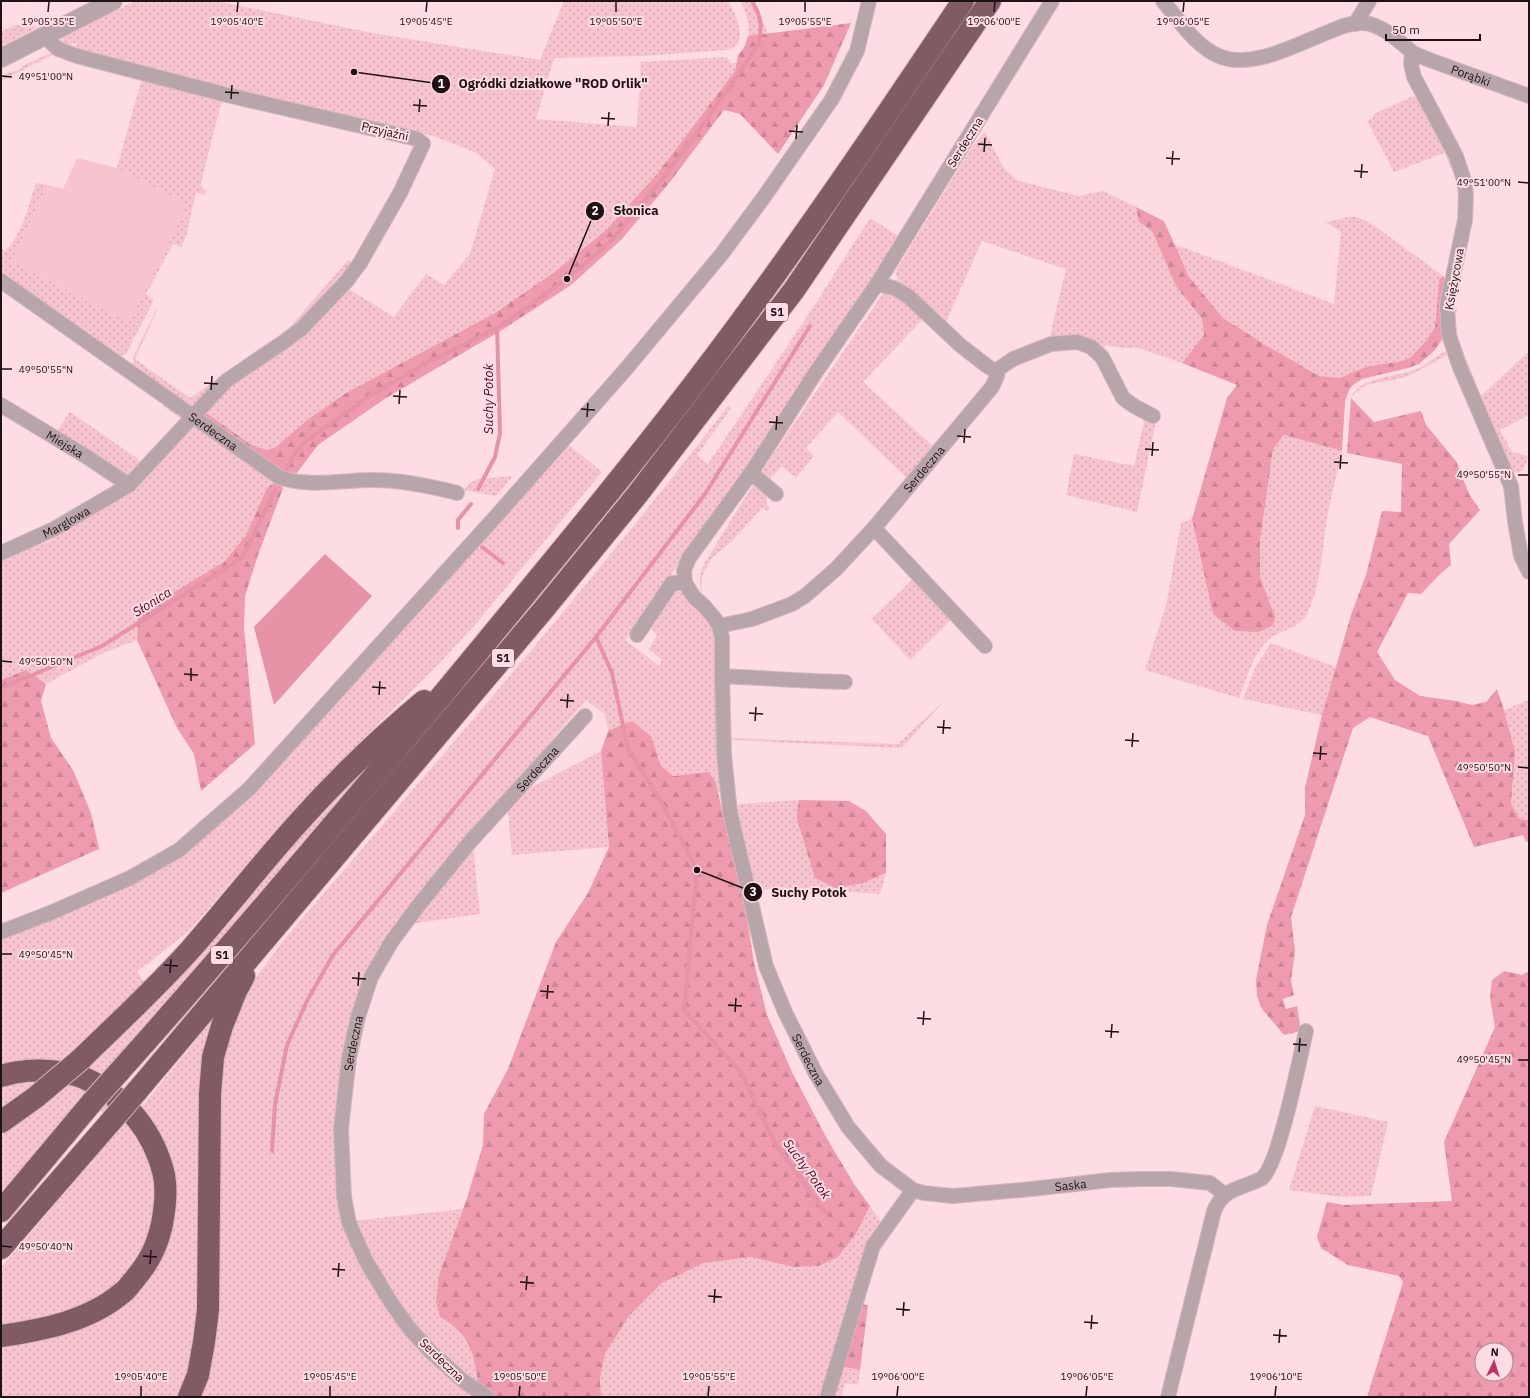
<svg xmlns="http://www.w3.org/2000/svg" width="1530" height="1398" font-family="'IBM Plex Sans',sans-serif">
<style>
.grass{fill:url(#grass-dots)}
.forest{fill:url(#forest-firs);fill-rule:evenodd}
.pitch{fill:#f7c3cf}
.water{fill:#e693a8}
.lines{fill:none;stroke-linecap:round;stroke-linejoin:round}
.stream{stroke:#e693a8;stroke-width:4}
.minor-casing{stroke:#d6b7be;stroke-width:16}
.tertiary-casing{stroke:#d6b7be;stroke-width:20}
.motorway-casing{stroke:#d6b7be;stroke-width:24}
.minor{stroke:#b8a5a9;stroke-width:14}
.tertiary{stroke:#b8a5a9;stroke-width:18}
.motorway{stroke:#805b64;stroke-width:22}
.motorway-bridge-casing{stroke:#d6b7be;stroke-width:24;stroke-linecap:butt}
.motorway-bridge{stroke:#805b64;stroke-width:22}
.ticks{fill:none;stroke:#1f1114;stroke-width:1.5}
.labels{text-anchor:middle;dominant-baseline:central;stroke-width:4;stroke-linejoin:round;paint-order:stroke}
.shield{fill:#fedce3;stroke:#624e52;stroke-width:1}
.shield-label{font-size:11px;font-weight:bold;fill:#1f1114}
.street-label{font-size:12px;fill:#1f1114;stroke:#fedce3}
.water-label{font-size:13px;font-style:italic;fill:#4f0524;stroke:#fedce3}
.ticks-label{font-size:10px;text-anchor:middle;fill:#1f1114;stroke:#fedce3;stroke-width:4;stroke-linejoin:round;paint-order:stroke}
.leader{fill:none;stroke:#1f1114;stroke-width:1.5}
.callout-dot{fill:#1f1114;stroke:#fedce3;stroke-width:1.5}
.mark-label{font-size:12px;text-anchor:middle;font-weight:bold;fill:#fff}
.callout-label{font-size:13px;text-anchor:middle;font-weight:bold;fill:#1f1114;stroke:#fedce3;stroke-width:4;stroke-linejoin:round;paint-order:stroke}
</style>
<defs>
<pattern id="grass-dots" width="8" height="8" patternUnits="userSpaceOnUse"><rect width="8" height="8" fill="#f7c3cf"/><path d="M2 2h.1M6 6h.1" fill="none" stroke="#d3a6b1" stroke-width="1.8" stroke-linecap="round"/></pattern>
<pattern id="forest-firs" width="22" height="20" patternUnits="userSpaceOnUse"><rect width="22" height="20" fill="#ee9aaf"/><path d="M5 1l3.5 6h-7zM16 11l3.5 6h-7z" fill="#cc8496"/></pattern>
</defs>
<rect width="100%" height="100%" fill="#fedce3"/>
<g class="grass">
<path d="M135 1H217L372 33 540 60 564 1H728C736 14 751 46 726 50L642 56 554 58 536 119 637 127 641 62 727 57 731 63H736L735 71 657 174 607 229 556 271 495 313 346 393 307 420 276 447 267 450 250 444 205 412 218 395 347 288 394 317 426 274 444 285 470 254 495 169 475 152 433 136 284 104 81 53 75 43 67 46 62 44 61 41 64 37Z"/>
<path d="M740 1H755L768 34 748 36C750 23 747 13 740 1Z"/>
<polygon points="15,25 38,27 1,46 1,32"/>
<polygon points="51,53 58,55 58,57 52,55 1,81 1,76 13,71 14,72 22,68 22,66"/>
<path d="M142 78 222 100 201 183V186L206 191 205 195 196 192 186 237 181 247 173 244 146 294 153 299V302L126 354 119 357 1 276V249L5 251C23 234 28 206 36 183L48 185 12 261 128 322 169 242 186 204 117 168Z"/>
<polygon points="1411,97 1415,97 1419,98 1454,165 1451,169 1445,153 1394,172 1367,121 1373,118 1374,114"/>
<polygon points="985,132 1005,170 1019,181 1079,196 1103,191 1136,207 1139,222 1152,231 1176,286 1202,319 1204,335 1182,363 1138,348 1123,348 1106,345 1101,351 1047,342 1048,338 1050,336 1066,269 982,241 945,324 900,284 895,272 973,145"/>
<polygon points="1348,217 1357,217 1375,226 1443,276 1439,280 1435,327 1426,341 1410,358 1398,362 1380,364 1363,368 1340,379 1319,376 1264,344 1223,318 1189,277 1174,244 1334,304 1341,232 1326,222"/>
<path d="M870 218 900 237 772 430 625 640 659 666 662 660 649 649 657 635 651 628V620L671 591 678 590 686 595 709 621 718 648 724 792H718L716 783 709 772 673 776 661 766 651 736 632 721 608 731 605 714 586 700 396 921 368 970 338 1093 337 1142 355 1252 366 1275 392 1312 479 1397H195L219 1062 243 998 258 975 282 942C433 766 586 591 728 406L731 408 697 455 708 464 814 306Z"/>
<polygon points="348,260 353,264 306,317 282,336"/>
<path d="M884 292C901 295 912 307 924 318L863 382 936 449 909 480 838 412 806 448 814 456 796 478 782 466 767 482 759 475Z"/>
<path d="M1456 307 1458 310 1454 314V328L1481 396 1529 351V415L1500 430 1512 452 1528 456C1527 466 1521 477 1509 471L1471 386 1457 348 1452 328V316Z"/>
<polygon points="157,308 158,308 135,359 190,398 239,364 195,405 187,408 144,377 140,369 133,364 134,355"/>
<path d="M1449 351 1470 406 1447 355C1435 361 1422 370 1408 376 1390 383 1363 379 1351 398 1358 376 1401 377 1419 368 1429 364 1437 353 1449 351Z"/>
<polygon points="1,399 56,433 70,412 144,463 183,420 163,406 167,401 183,413 186,419 167,441 132,479 127,480 1,402"/>
<polygon points="1140,414 1156,421 1137,512 1066,495 1074,454 1134,466 1144,422"/>
<polygon points="192,424 278,480 267,488 246,535 225,561 138,614 137,640 103,653 46,684 26,670 1,680 1,557 30,544 39,545 50,541 64,526 126,491"/>
<path d="M1284 435 1342 451C1337 474 1331 496 1327 519 1322 550 1321 586 1307 614 1300 629 1278 630 1267 641 1253 656 1246 679 1239 698L1145 670 1166 606 1181 523 1192 519 1213 614 1275 616 1260 577V541L1273 449Z"/>
<polygon points="569,445 602,472 474,626 432,671 325,777 287,818 190,930 150,962 137,971 145,983 84,1043 55,1066 1,1070 1,938 167,863 207,836 286,753"/>
<polygon points="513,476 496,496 464,490 469,483 478,479"/>
<path d="M756 480 768 491 766 503 770 508 768 511 762 508 733 540 711 559 702 576 701 594C699 584 699 574 704 564Z"/>
<polygon points="915,577 953,617 958,626 957,628 952,619 910,660 872,619"/>
<polygon points="1271,643 1336,667 1322,715 1243,699 1255,668"/>
<polygon points="945,700 902,748 729,740 729,738 898,744"/>
<polygon points="1529,700 1529,820 1520,819 1511,804 1515,752 1504,710"/>
<polygon points="386,747 101,1080 81,1072 306,829 356,773"/>
<polygon points="601,751 609,847 512,855 508,812 532,787"/>
<polygon points="799,800 797,810 863,883 886,873 880,894 777,887 748,894 730,812 739,804"/>
<polygon points="473,847 480,914 410,924"/>
<polygon points="219,1012 197,1345 180,1397 1,1397 1,1344 92,1320 171,1227 139,1110"/>
<polygon points="33,1079 61,1082 82,1087 103,1097 143,1141 157,1188 151,1237 123,1281 74,1312 1,1331 1,1268 121,1126 82,1098 1,1194 1,1136 48,1100 1,1109 1,1086"/>
<polygon points="1315,1106 1388,1122 1371,1196 1342,1197 1289,1190"/>
<polygon points="870,1206 880,1220 879,1226 823,1397 601,1397 600,1379 605,1354 629,1316 662,1283 704,1263 752,1257 793,1267 857,1232"/>
<path d="M463 1209 439 1275 440 1317C470 1334 475 1354 478 1386L434 1347 392 1299 352 1221Z"/>
<polygon points="838,1366 860,1370 858,1385 845,1383 841,1397 829,1397"/>
</g>
<g class="forest">
<polygon points="851,23 824,85 778,154 740,114 724,110 670,182 621,240 571,285 502,330 386,398 318,445 293,478 288,476 201,416 205,412 250,444 267,450 276,447 307,420 346,393 495,313 556,271 607,229 657,174 735,71 738,55 744,48 748,36"/>
<polygon points="1136,207 1164,221 1189,277 1223,318 1264,344 1319,376 1340,378 1363,368 1380,364 1398,362 1410,358 1426,341 1435,327 1439,280 1443,276 1447,282 1446,334 1434,351 1419,364 1408,368 1362,379 1353,385 1349,390 1345,401 1342,451 1284,435 1273,449 1260,541 1260,577 1275,616 1273,625 1258,632 1235,631 1213,614 1192,519 1227,398 1237,385 1182,363 1204,335 1202,319 1176,286 1152,231 1139,222"/>
<polygon points="1351,398 1374,422 1421,411 1426,425 1456,461 1469,494 1480,510 1449,544 1451,565 1441,573 1421,594 1408,593 1377,652 1395,680 1420,696 1456,701 1472,705 1486,702 1497,689 1504,710 1515,752 1511,804 1520,819 1529,820 1529,841 1526,842 1523,835 1474,847 1428,736 1370,717 1353,728 1291,917 1295,951 1291,981 1294,995 1283,999 1286,1009 1297,1006 1301,1031 1284,1035 1262,1009 1257,996 1256,980 1267,925 1305,815 1305,788 1322,715 1351,615 1366,575 1382,511 1401,512 1402,464 1347,453"/>
<polygon points="278,480 283,488 258,555 245,596 244,628 255,744 201,791 194,754 177,728 137,640 138,614 225,561 246,535 267,488"/>
<polygon points="26,670 46,684 41,701 51,738 73,770 91,813 99,849 1,893 1,680"/>
<path d="M632 721 651 736 661 766 673 776 709 772 716 783 722 811 743 890 754 963 767 1015 792 1072 826 1137 854 1184 870 1206 857 1232 838 1257 818 1266 793 1267 752 1257 704 1263 662 1283 629 1316 605 1354 600 1379 601 1397H493L478 1386C475 1354 470 1334 440 1317L436 1302 439 1275 467 1198 483 1145 484 1114 508 1069 556 942 588 893 609 847 601 751 608 731Z"/>
<polygon points="799,800 849,801 866,811 886,834 886,873 863,883 835,888 815,878 797,819 797,810"/>
<path d="M1504 971 1522 975 1529 971V1397H1367L1403 1282 1399 1276 1348 1265 1321 1248 1317 1237 1327 1202 1344 1205 1369 1204 1452 1201 1444 1142 1495 1027 1490 998 1492 980ZM1482 1350H1506V1374H1482Z"/>
<polygon points="857,1304 868,1305 860,1370 838,1366"/>
</g>
<polygon class="pitch" points="77,158 117,168 187,204 169,242 128,322 12,261 48,185 63,189"/>
<polygon class="water" points="325,554 372,596 274,705 254,627"/>
<g class="lines">
<g class="stream">
<polyline points="284,473 297,450 310,438 371,395 430,361 497,328 567,279 614,238 663,178 702,126 742,69 759,43 761,26 758,13 752,1"/>
<polyline points="478,489 495,457 500,433 497,328"/>
<polyline points="458,528 458,520 471,504"/>
<polyline points="482,547 503,563"/>
<polyline points="596,637 612,673 628,749 660,800 697,870 684,1010 740,1071 776,1145 826,1213"/>
<polyline points="1,688 102,646 243,557 275,490"/>
<polyline points="272,1151 275,1104 287,1045 307,1001 333,955 596,637 705,494 810,326"/>
</g>
<g class="minor-casing">
<g id="minor">
<path id="s1" d="M1052 1 877 284 816 372 751 473 689 558 684 570 685 583 694 597 705 607 715 619 719 626 722 637V676L724 755 730 812 766 966 785 1012 816 1074 848 1127 881 1166 913 1190 924 1193 953 1196 1032 1189 1110 1180 1141 1179H1171L1210 1183 1224 1194"/>
<path d="M1163 1C1179 20 1195 46 1219 56 1250 70 1296 45 1326 33 1339 27 1356 20 1370 24 1387 29 1400 42 1413 53 1409 61 1412 68 1414 77L1456 156 1464 180 1466 194 1465 220 1447 305 1449 335 1459 365 1511 486 1515 522 1521 556 1529 572"/>
<polyline points="1355,24 1369,1"/>
<path id="s2" d="M1413 53 1427 59 1529 96"/>
<path id="s3" d="M1 281 279 477C309 488 342 480 373 480 402 480 430 486 457 493"/>
<polyline points="877,284 894,288 908,296 960,345 987,366 992,369 997,370 1013,359 1051,344 1077,342 1091,347 1102,357 1123,398 1134,406 1153,416"/>
<path id="s4" d="M1 405 87 457 129 485"/>
<polyline points="751,473 776,494"/>
<polyline points="874,528 985,646"/>
<path id="s5" d="M1 553 54 529 129 485 226 381 285 341 301 329 346 282 360 263 400 193 423 144 417 139 227 95 77 56 58 49 44 36"/>
<path id="s6" d="M719 626 752 619 792 604 805 596 836 569 874 528 992 387 997 376V370"/>
<polyline points="637,635 672,583 685,583"/>
<path d="M722 676C763 678 804 681 845 682"/>
<polyline points="1,932 50,913 130,878 179,850 249,789 498,514 626,369 721,255 764,197 832,99 857,51 869,1"/>
<path id="s7" d="M487 1397 462 1380 430 1351 409 1328 390 1301 366 1261 349 1223 344 1197 341 1129 349 1058 358 1017 371 977 392 941 418 906 469 843 585 716"/>
<polyline points="827,1397 873,1246 913,1190"/>
<path d="M1168 1397 1214 1211C1223 1190 1235 1190 1254 1182 1256 1181 1260 1180 1262 1178 1279 1165 1300 1057 1306 1031"/>
</g>
</g>
<g class="tertiary-casing">
<polyline id="tertiary" points="1,58 113,1"/>
</g>
<g class="motorway-casing">
<g id="motorway">
<path d="M81 1059C118 1023 156 988 190 950 227 908 261 864 298 823 337 779 379 739 424 701"/>
<path d="M118 1073C229 949 337 821 444 693 533 585 623 478 707 367 797 248 880 125 963 1"/>
<path d="M1 1076C7 1075 13 1072 19 1072 36 1069 69 1071 84 1078 125 1096 154 1132 164 1175 167 1191 165 1208 162 1224 157 1247 149 1262 134 1280 130 1284 127 1290 122 1293 89 1321 43 1330 1 1336"/>
<polyline points="137,1091 544,609 637,495 794,290 990,1"/>
<polyline points="1,1122 36,1097"/>
<polyline points="1,1211 93,1101"/>
<polyline points="1,1248 113,1119"/>
<polyline points="189,1397 198,1375 204,1342 208,1310 210,1094 213,1057 222,1026 236,991 244,976"/>
</g>
</g>
<use href="#minor" class="minor"/>
<use href="#tertiary" class="tertiary"/>
<use href="#motorway" class="motorway"/>
<g class="motorway-bridge-casing">
<g id="motorway-bridge">
<polyline points="36,1097 81,1059"/>
<polyline points="93,1101 118,1073"/>
<polyline points="113,1119 137,1091"/>
</g>
</g>
<use href="#motorway-bridge" class="motorway-bridge"/>
</g>
<path class="ticks" d="M48 12 49 2M237 12 238 2M426 12 427 2M616 12V2M805 12V2M994 12 995 2M1183 12 1184 2M2 76 12 77M225 92 239 93M231 99 232 85M413 105 427 106M419 112 420 99M601 118 615 119M608 126 609 112M789 131 803 132M796 139 797 125M978 144 992 145M984 152 985 138M1166 158 1180 159M1172 165 1173 151M1354 171 1368 172M1361 178 1362 164M1518 182 1528 183M2 369H12M204 383 218 384M211 390 212 376M393 396 407 397M399 404 400 390M581 409 595 410M587 417 588 403M769 422 783 423M776 430 777 416M957 436 971 437M964 443 965 429M1145 449 1159 450M1152 456 1153 442M1334 462 1348 463M1340 469 1341 455M1518 475H1528M2 661 12 662M184 674 198 675M191 681V668M372 687 386 688M379 695 380 681M560 700 574 701M567 708 568 694M749 713 763 714M755 721 756 707M937 727 951 728M943 734 944 720M1125 740 1139 741M1132 747 1133 733M1313 753 1327 754M1320 760 1321 746M1518 767 1528 768M2 954H12M164 965 178 966M170 973 171 959M352 978 366 979M358 986 359 972M540 991 554 992M547 999 548 985M728 1005 742 1006M735 1012 736 998M917 1018 931 1019M923 1025 924 1011M1105 1031 1119 1032M1111 1038 1112 1024M1293 1044 1307 1045M1299 1052 1300 1038M1518 1060H1528M2 1246 12 1247M143 1256 157 1257M150 1264 151 1250M332 1269 345 1270M338 1277 339 1263M520 1282 534 1283M526 1290 527 1276M708 1296 722 1297M714 1303 715 1289M896 1309 910 1310M903 1316 904 1302M1084 1322 1098 1323M1091 1329 1092 1315M1273 1335 1287 1336M1279 1343 1280 1329M141 1396V1386M330 1396V1386M519 1396 520 1386M708 1396 709 1386M897 1396 898 1386M1086 1396 1087 1386M1275 1396 1276 1386"/>
<g class="labels">
<g class="shield">
<rect x="766" y="303" width="22" height="18" rx="3"/>
<rect x="492" y="649" width="22" height="18" rx="3"/>
<rect x="211" y="946" width="22" height="18" rx="3"/>
</g>
<g class="shield-label">
<text x="777" y="312">S1</text>
<text x="503" y="658">S1</text>
<text x="222" y="955">S1</text>
</g>
<g class="street-label">
<text stroke="none"><textPath href="#s2" startOffset="62">Porąbki</textPath></text>
<text transform="translate(385 131) rotate(13)">Przyjaźni</text>
<text transform="translate(965 142) rotate(-58)">Serdeczna</text>
<text transform="translate(1454 279) rotate(-80)">Księżycowa</text>
<text stroke="none"><textPath href="#s3" startOffset="260">Serdeczna</textPath></text>
<text stroke="none"><textPath href="#s4" startOffset="75">Miejska</textPath></text>
<text stroke="none"><textPath href="#s6" startOffset="266">Serdeczna</textPath></text>
<text stroke="none"><textPath href="#s5" startOffset="72">Marglowa</textPath></text>
<text stroke="none"><textPath href="#s7" startOffset="743">Serdeczna</textPath></text>
<text stroke="none"><textPath href="#s7" startOffset="407">Serdeczna</textPath></text>
<text stroke="none"><textPath href="#s1" startOffset="1194">Serdeczna</textPath></text>
<text stroke="none"><textPath href="#s1" startOffset="1522">Saska</textPath></text>
<text transform="translate(442 1360) rotate(44)">Serdeczna</text>
</g>
<g class="water-label">
<text transform="translate(488 399) rotate(-90)">Suchy Potok</text>
<text transform="translate(152 602) rotate(-32)">Słonica</text>
<text transform="translate(807 1169) rotate(54)">Suchy Potok</text>
</g>
</g>
<g class="ticks-label">
<text x="48" y="25">19°05'35"E</text>
<text x="237" y="25">19°05'40"E</text>
<text x="426" y="25">19°05'45"E</text>
<text x="616" y="25">19°05'50"E</text>
<text x="805" y="25">19°05'55"E</text>
<text x="994" y="25">19°06'00"E</text>
<text x="1183" y="25">19°06'05"E</text>
<text x="46" y="80">49°51'00"N</text>
<text x="1484" y="186">49°51'00"N</text>
<text x="46" y="373">49°50'55"N</text>
<text x="1484" y="478">49°50'55"N</text>
<text x="46" y="665">49°50'50"N</text>
<text x="1484" y="771">49°50'50"N</text>
<text x="46" y="958">49°50'45"N</text>
<text x="1484" y="1063">49°50'45"N</text>
<text x="46" y="1250">49°50'40"N</text>
<text x="141" y="1380">19°05'40"E</text>
<text x="330" y="1380">19°05'45"E</text>
<text x="520" y="1380">19°05'50"E</text>
<text x="709" y="1380">19°05'55"E</text>
<text x="898" y="1380">19°06'00"E</text>
<text x="1087" y="1380">19°06'05"E</text>
<text x="1276" y="1380">19°06'10"E</text>
</g>
<path class="leader" d="M354 72L441 84M567 279L595 211M697 870L753 892"/>
<g class="callout-dot">
<circle cx="354" cy="72" r="4"/>
<circle cx="567" cy="279" r="4"/>
<circle cx="697" cy="870" r="4"/>
<circle cx="441" cy="84" r="10"/>
<circle cx="595" cy="211" r="10"/>
<circle cx="753" cy="892" r="10"/>
</g>
<g class="mark-label">
<text x="441" y="88">1</text>
<text x="595" y="215">2</text>
<text x="753" y="896">3</text>
</g>
<g class="callout-label">
<text x="553" y="88">Ogródki działkowe "ROD Orlik"</text>
<text x="636" y="215">Słonica</text>
<text x="809" y="897">Suchy Potok</text>
</g>
<rect width="1530" height="1398" fill="none" stroke="#1f1114" stroke-width="4"/>
<g transform="translate(1494 1362) rotate(4)"><circle r="19" fill="#fedce3" stroke="#a58b90"/>
<path d="M0-3L7 15L0 10L-7 15Z" fill="#bd3164"/>
<text y="-6" font-size="11" font-weight="bold" text-anchor="middle" fill="#1f1114">N</text>
</g>
<path d="M1386 34v6h94v-6" fill="none" stroke="#1f1114" stroke-width="2"/>
<text x="1392" y="34" font-size="12" fill="#1f1114" stroke="#fedce3" stroke-width="3" paint-order="stroke">50 m</text>
</svg>
